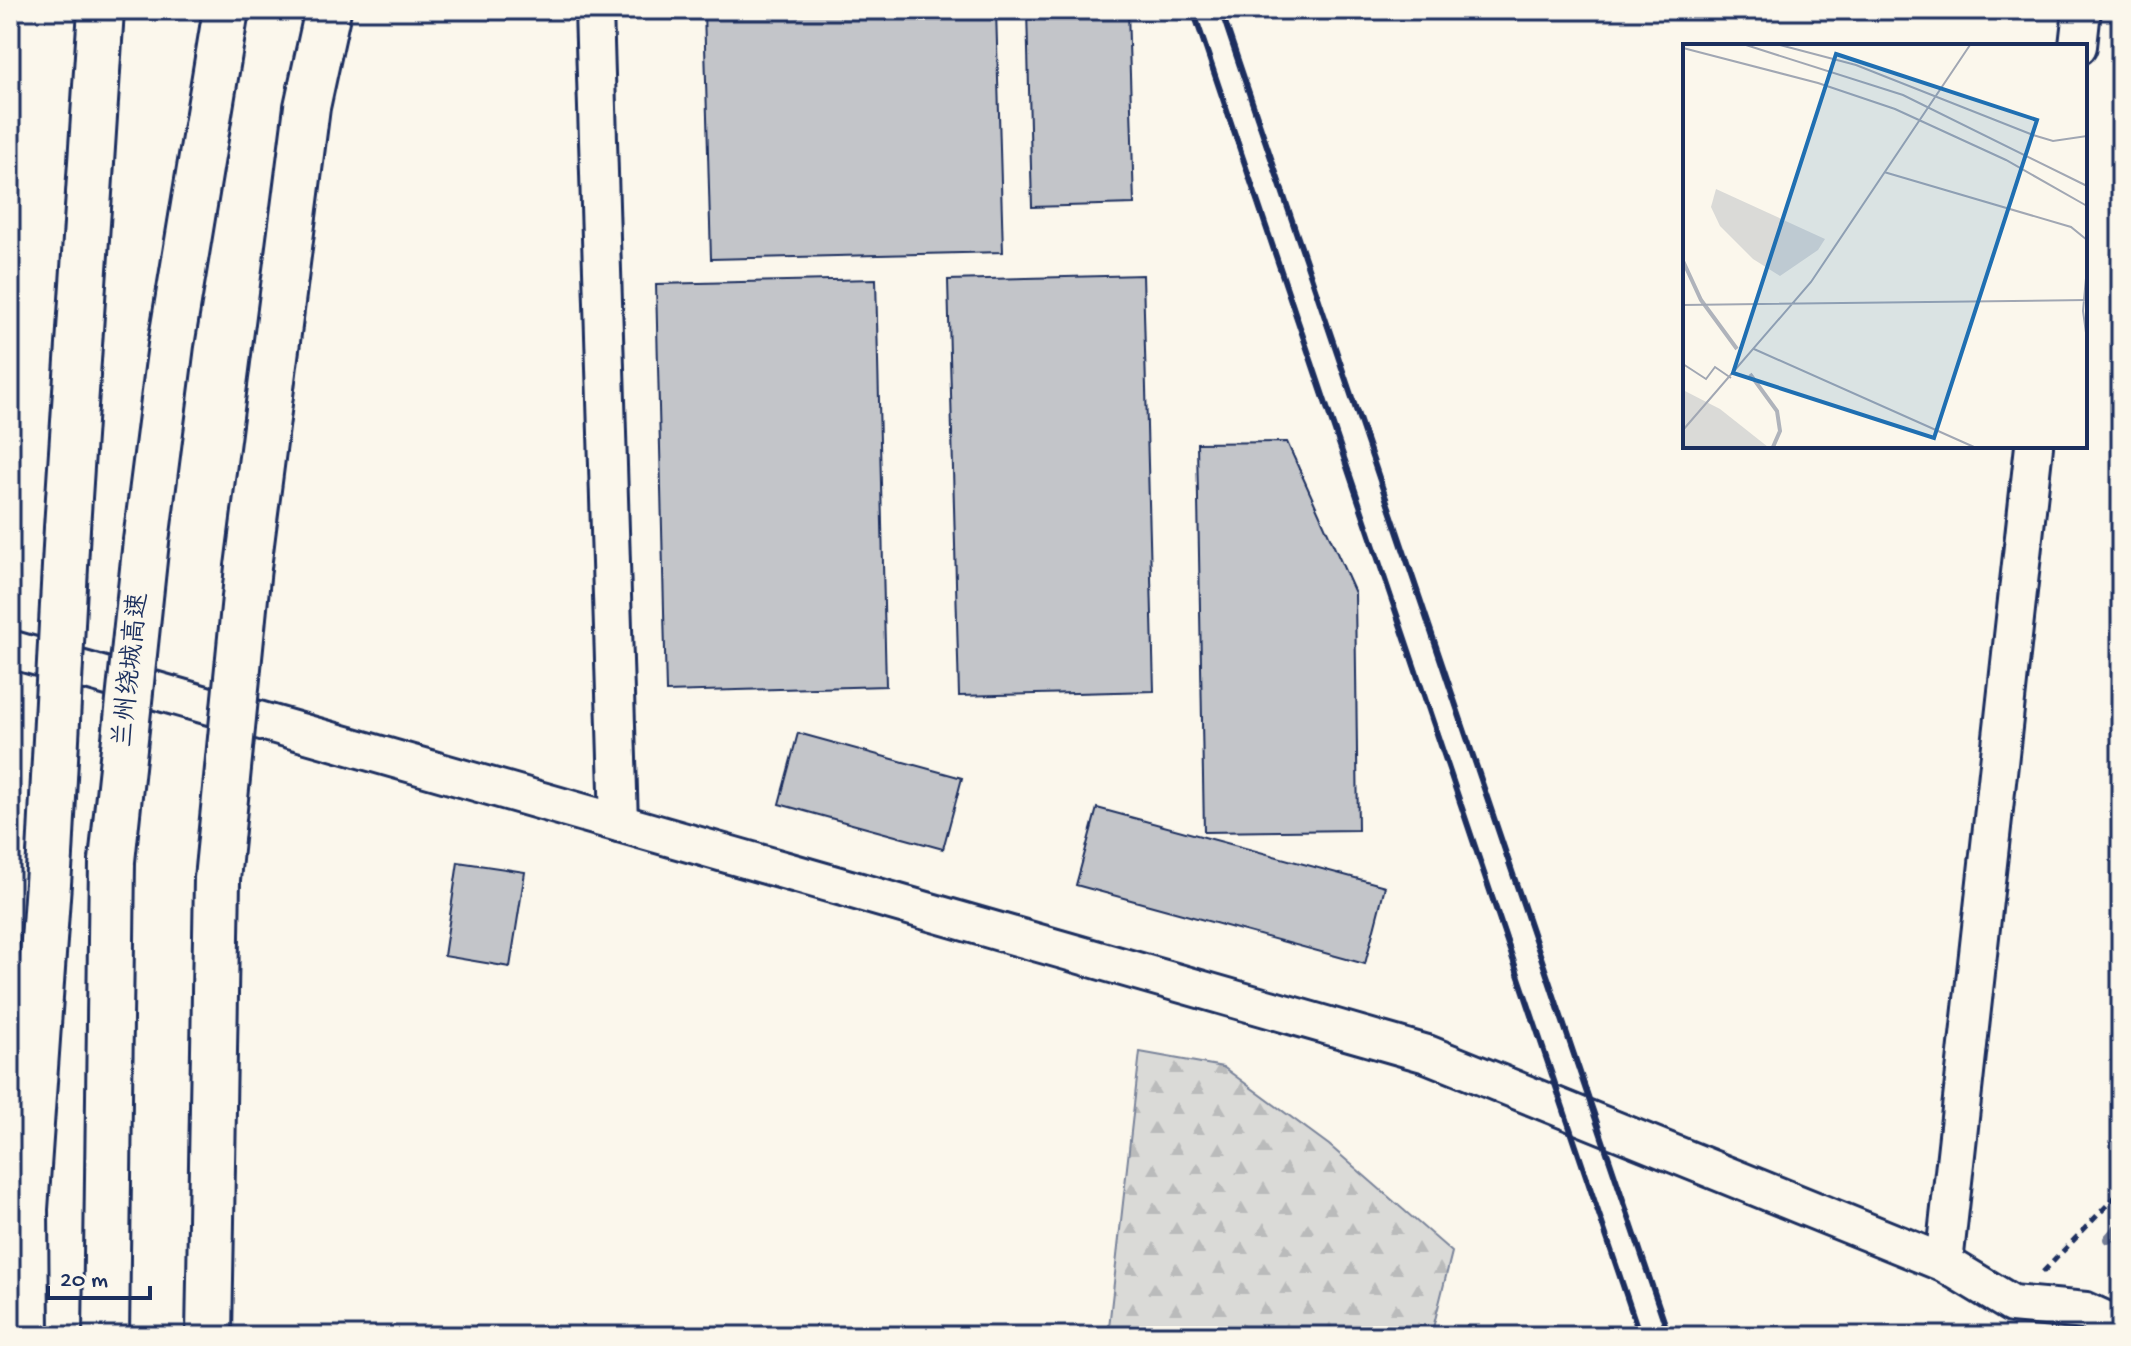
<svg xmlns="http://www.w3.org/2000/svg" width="2131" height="1346" font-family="'Gochi Hand','LXGW WenKai TC',sans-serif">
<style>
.forest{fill:url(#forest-firs);stroke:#7a849a;stroke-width:2}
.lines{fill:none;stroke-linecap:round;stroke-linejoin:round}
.stream{stroke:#747e96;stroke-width:10}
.building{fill:#c3c5c9;stroke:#1b2f5e;stroke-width:2}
.street-casing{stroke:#1b2f5e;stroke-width:42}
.highway-casing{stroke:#1b2f5e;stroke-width:50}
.path{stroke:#1b2f5e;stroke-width:5;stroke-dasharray:8 6;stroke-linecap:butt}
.street{stroke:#fbf7ec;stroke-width:36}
.highway{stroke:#fbf7ec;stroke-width:44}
.rail{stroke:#1b2f5e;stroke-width:6}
.highway-bridge-casing{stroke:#1b2f5e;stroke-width:50;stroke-linecap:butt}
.highway-bridge{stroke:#fbf7ec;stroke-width:44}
.labels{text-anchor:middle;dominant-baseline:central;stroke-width:7;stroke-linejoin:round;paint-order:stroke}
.street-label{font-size:26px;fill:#1b2f5e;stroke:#fbf7ec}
.inset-river{fill:none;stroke:#afb3bb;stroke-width:4}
.inset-road{fill:none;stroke:#a1a7b3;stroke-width:2}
.view{fill:#1f6fb2;fill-opacity:0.15;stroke:#1f6fb2;stroke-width:4}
.inset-edge{fill:none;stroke:#1b2f5e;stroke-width:4}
</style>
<defs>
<pattern id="forest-firs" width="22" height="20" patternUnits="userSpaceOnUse" patternTransform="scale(2)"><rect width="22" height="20" fill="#dadad7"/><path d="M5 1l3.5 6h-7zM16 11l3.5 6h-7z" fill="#babbbb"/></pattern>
</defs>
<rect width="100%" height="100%" fill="#fbf7ec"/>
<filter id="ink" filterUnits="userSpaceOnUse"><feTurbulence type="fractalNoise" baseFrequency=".0125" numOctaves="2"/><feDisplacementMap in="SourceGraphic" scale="16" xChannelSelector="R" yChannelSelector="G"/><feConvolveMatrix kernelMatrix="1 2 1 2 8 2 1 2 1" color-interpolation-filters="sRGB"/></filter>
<g filter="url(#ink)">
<polygon class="forest" points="1140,1052 1223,1067 1329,1145 1452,1252 1431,1336 1108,1336"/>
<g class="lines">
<polyline class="stream" points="2108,1239 2121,1224"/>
</g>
<g class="building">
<polygon points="704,10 996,10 1003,252 711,259"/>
<polygon points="1027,10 1128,10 1134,204 1032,207"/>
<polygon points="1143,275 1154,691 959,696 948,280"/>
<polygon points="876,279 886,686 666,692 656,284"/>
<polygon points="1287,442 1355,593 1358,830 1204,832 1197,443"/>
<polygon points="798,733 962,778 943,849 779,804"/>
<polygon points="1097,808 1385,886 1365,964 1076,885"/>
<polygon points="458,862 525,872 510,967 444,956"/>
</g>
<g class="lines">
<g class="street-casing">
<g id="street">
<polyline points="594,10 619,823"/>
<polyline points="2078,46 2082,10"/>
<polyline points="10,649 1427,1054 1944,1263 2012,1304 2086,1311 2121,1327"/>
<polyline points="1944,1263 2034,446"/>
</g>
</g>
<g class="highway-casing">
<g id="highway">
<polyline points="67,528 101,10"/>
<polyline points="146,541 171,345 226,10"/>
<polyline points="248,567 307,107 328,10"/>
<polyline points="26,1336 25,1209 50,855"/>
<polyline points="106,1336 112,861"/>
<polyline points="209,1336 217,879"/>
</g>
</g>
<polyline class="path" points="2043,1272 2117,1195 2121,1187"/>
<use href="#street" class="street"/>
<use href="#highway" class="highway"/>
<g class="rail">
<polyline points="1193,10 1640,1336"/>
<polyline points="1221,10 1669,1336"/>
</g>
<g class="highway-bridge-casing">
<g id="highway-bridge">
<polyline points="50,855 67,528"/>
<polyline points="112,861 146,541"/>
<polyline points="217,879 248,567"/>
</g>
</g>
<use href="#highway-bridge" class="highway-bridge"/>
</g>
</g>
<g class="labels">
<g class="street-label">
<text transform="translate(133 670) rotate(-84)">兰州绕城高速</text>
</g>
</g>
<g transform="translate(1683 44)">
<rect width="404" height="404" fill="#fbf7ec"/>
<path d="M33 145 142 195 135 206 97 232 70 215 37 182 28 163Z" fill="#dadad7"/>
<path d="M0 346 37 365 85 403H0Z" fill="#dadad7"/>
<path class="inset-river" d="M0 217 18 256 54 305M67 330 94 367 97 387 90 403"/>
<path class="inset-road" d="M63 1 220 51 404 142M97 1 173 21 350 91 370 97 404 92M0 4 135 39 212 65 323 116 404 162M201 128 388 183 404 196M404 223 400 267 404 296M0 261 404 256M71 305 291 403M0 320 23 335 32 323 48 334M0 386 128 238 287 1"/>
<path class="view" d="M153 10 354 76 251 394 50 329Z"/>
<rect width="404" height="404" class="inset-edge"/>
</g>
<rect width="2131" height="1346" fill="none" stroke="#fbf7ec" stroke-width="40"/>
<rect x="20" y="20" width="2091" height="1306" fill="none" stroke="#1b2f5e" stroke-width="3" filter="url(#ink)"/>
<path d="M48 1286v12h102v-12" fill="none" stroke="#1b2f5e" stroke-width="4"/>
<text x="60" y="1286" font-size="24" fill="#1b2f5e" stroke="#fbf7ec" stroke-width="6" paint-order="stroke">20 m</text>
</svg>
